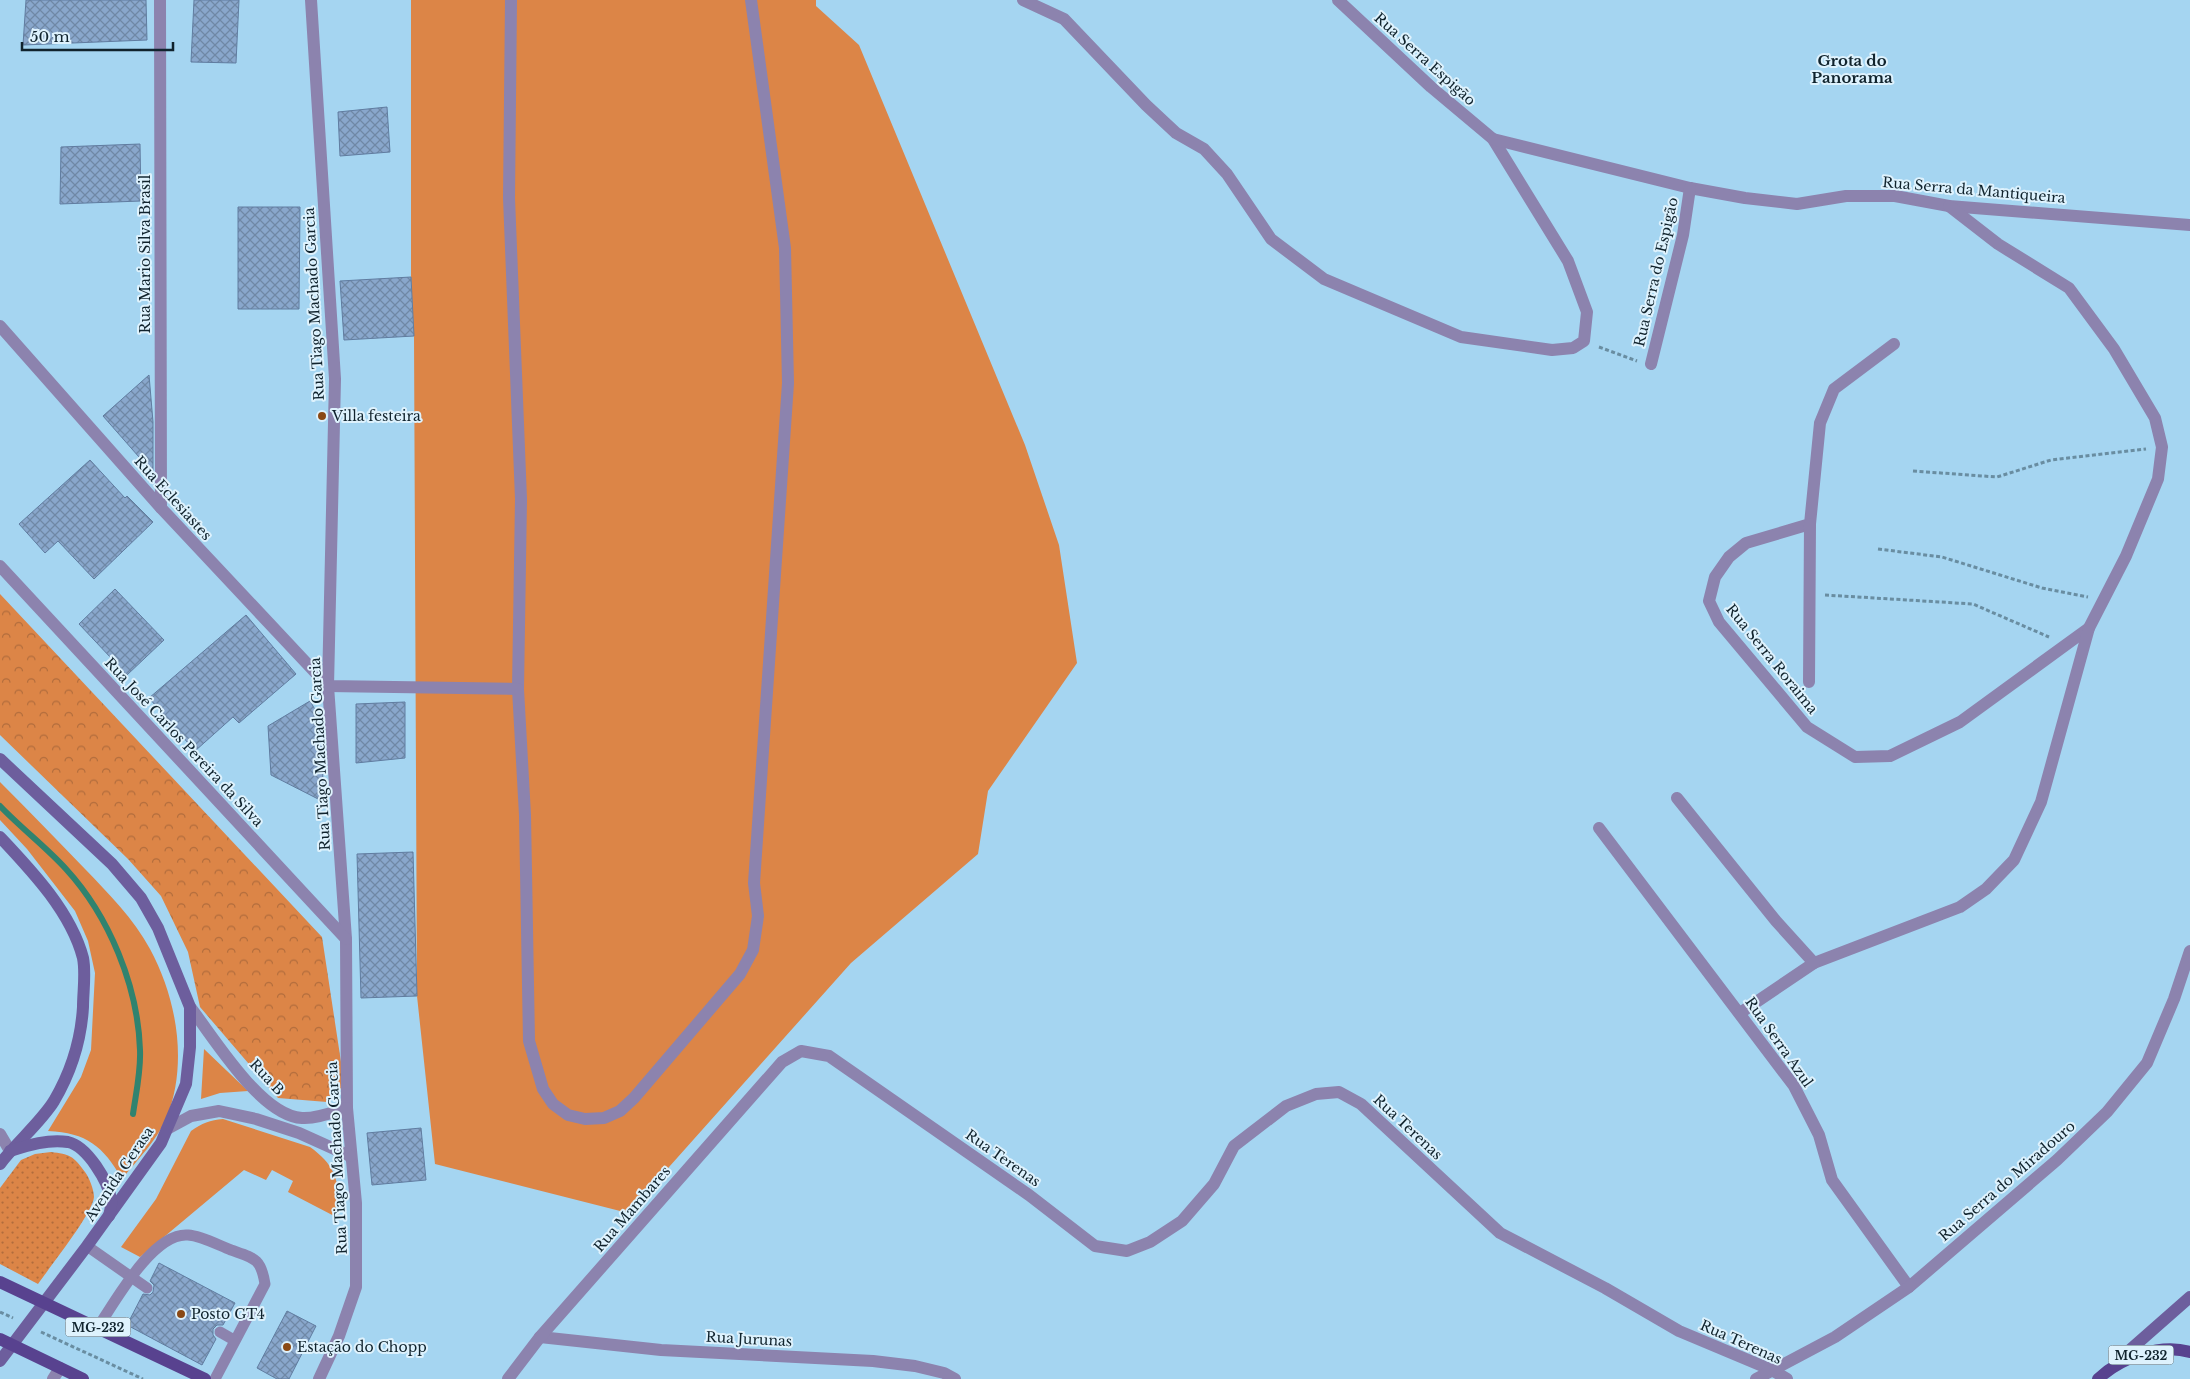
<svg xmlns="http://www.w3.org/2000/svg" width="2190" height="1379" font-family="'Libre Baskerville',serif">
<style>
.grass{fill:#dc8547}
.park{fill:url(#park-crowns)}
.garden{fill:url(#garden-dots)}
.lines{fill:none;stroke-linecap:round;stroke-linejoin:round}
.stream{stroke:#30836f;stroke-width:6}
.building{fill:url(#building-cross-hatch);stroke:#607ca0}
.path{stroke:#698da1;stroke-width:3;stroke-dasharray:4 2.5;stroke-linecap:butt}
.lane{stroke:#8c83ae;stroke-width:11}
.street{stroke:#8c83ae;stroke-width:12}
.secondary{stroke:#6d5e9d;stroke-width:12}
.primary{stroke:#58428f;stroke-width:12}
.poi-dot{fill:#8a4915;stroke:#def2fd;stroke-width:2}
.labels{text-anchor:middle;dominant-baseline:central;stroke-width:4;stroke-linejoin:round;paint-order:stroke}
.shield{fill:#def2fd;stroke:#4e616b;stroke-width:1}
.shield-label{font-size:12px;font-weight:bold;fill:#10232d}
.street-label{font-size:14px;fill:#10232d;stroke:#def2fd}
.poi-label{font-size:14px;fill:#10232d;stroke:#def2fd;text-anchor:start}
.neighbourhood-label{font-size:15px;font-weight:bold;fill:#10232d;stroke:#def2fd}
</style>
<defs>
<pattern id="park-crowns" width="20" height="18" patternUnits="userSpaceOnUse" patternTransform="scale(1.25)"><rect width="20" height="18" fill="#dc8547"/><path d="M2 6a3 3 0 1 1 6 0M12 15a3 3 0 1 1 6 0" fill="none" stroke="#b16c3c"/></pattern>
<pattern id="garden-dots" width="8" height="8" patternUnits="userSpaceOnUse" patternTransform="scale(1.25)"><rect width="8" height="8" fill="#dc8547"/><path d="M2 2h.1M6 6h.1" fill="none" stroke="#b16c3c" stroke-width="1.8" stroke-linecap="round"/></pattern>
<pattern id="building-cross-hatch" width="8" height="8" patternUnits="userSpaceOnUse" patternTransform="scale(1.25)"><rect width="8" height="8" fill="#89a7cc"/><path d="M0 0l8 8M0 8l8-8" fill="none" stroke="#6f88a6"/></pattern>
</defs>
<rect width="100%" height="100%" fill="#a5d5f1"/>
<g class="grass">
<polygon points="411,0 816,0 816,6 859,45 1025,445 1059,545 1077,663 988,791 978,854 851,963 628,1213 435,1164 417,996 414,336 411,277"/>
<path d="M0 782C29 811 57 840 85 869 108 893 134 919 150 949 177 999 188 1063 167 1117 158 1139 137 1160 122 1179 103 1146 87 1133 48 1131L81 1077 91 1050 95 973 88 941 75 911 27 849 0 820Z"/>
<polygon points="204,1049 248,1091 220,1093 201,1099"/>
<path d="M223 1119 310 1147C338 1167 340 1184 338 1218L288 1192 293 1181 272 1170 266 1180 244 1170 140 1257 121 1247 156 1199 191 1131C202 1123 210 1120 223 1119Z"/>
</g>
<path class="park" d="M0 594 322 937 343 1075C342 1088 340 1096 327 1102L278 1098 200 1007 188 952 161 896 128 859 0 735Z"/>
<path class="garden" d="M51 1152C69 1154 74 1156 85 1172 89 1177 94 1190 94 1197 93 1213 49 1268 38 1284L0 1264V1188L21 1160 35 1154Z"/>
<g class="lines">
<path class="stream" d="M0 806C21 828 46 847 66 869 109 916 138 986 140 1050 141 1071 136 1093 133 1114"/>
</g>
<g class="building">
<polygon points="26,0 146,0 147,40 23,45"/>
<polygon points="194,0 239,0 236,63 191,62"/>
<polygon points="387,107 390,152 340,156 338,112"/>
<polygon points="140,144 141,201 60,204 61,147"/>
<polygon points="238,207 300,207 299,309 238,309"/>
<polygon points="411,277 414,336 344,340 340,281"/>
<polygon points="149,375 153,422 153,473 103,416"/>
<polygon points="90,460 125,498 127,496 153,522 94,579 58,541 45,553 19,524"/>
<polygon points="115,589 164,640 127,675 79,624"/>
<polygon points="246,615 296,674 239,723 233,717 195,751 149,698"/>
<polygon points="310,701 320,718 324,802 271,775 268,726"/>
<polygon points="405,702 405,758 356,763 356,704"/>
<polygon points="413,852 417,996 361,998 357,854"/>
<polygon points="421,1128 426,1180 372,1185 367,1133"/>
<polygon points="159,1263 235,1303 223,1325 217,1325 213,1329 213,1335 216,1339 202,1365 127,1325 143,1294 150,1295 153,1292 154,1285 150,1281"/>
<polygon points="287,1311 316,1326 289,1379 277,1379 257,1368"/>
</g>
<g class="lines">
<g class="path">
<polyline points="1599,347 1637,361"/>
<polyline points="1913,471 1997,477 2051,460 2146,449"/>
<polyline points="1878,549 1942,557 2042,588 2088,597"/>
<polyline points="1825,595 1973,604 2049,637"/>
<polyline points="0,1312 13,1318"/>
<polyline points="41,1332 143,1379"/>
</g>
<g class="lane">
<polyline points="87,1246 147,1288"/>
<path d="M98 1327C115 1302 153 1232 188 1235 202 1236 218 1245 231 1250 254 1258 261 1258 265 1284L215 1379"/>
<polyline points="220,1332 234,1340"/>
</g>
<g class="street">
<polyline points="160,0 161,508"/>
<polyline points="311,0 335,379 328,686 346,939 347,1108 356,1203 356,1287 339,1336 319,1379"/>
<polyline points="511,0 509,198 521,499 518,689 525,815 529,1041 543,1089 553,1104 568,1115 585,1119 604,1118 620,1111 634,1098 740,974 753,950 758,916 754,883 788,383 785,248 751,0"/>
<polyline points="1023,0 1064,19 1146,105 1176,133 1204,149 1227,174 1271,239 1324,279 1461,337 1552,350 1573,348 1584,341 1587,312 1568,261 1493,139 1431,87 1338,0"/>
<polyline points="1493,139 1690,188 1745,198 1797,204 1846,196 1895,196 1949,206 2190,225"/>
<polyline points="0,326 161,508 328,686 518,689"/>
<polyline points="1894,344 1834,389 1820,423 1810,524 1746,543 1729,557 1715,577 1709,601 1719,622 1807,727 1855,757 1890,756 1960,722 2089,628"/>
<polyline points="1651,364 1683,235 1690,188"/>
<polyline points="0,566 346,939"/>
<polyline points="1809,682 1810,524"/>
<polyline points="1677,798 1776,921 1814,963 1960,907 1986,889 2014,860 2041,802 2089,628 2126,556 2158,479 2162,447 2155,418 2114,349 2069,288 1998,244 1949,206"/>
<polyline points="1599,828 1794,1086 1819,1135 1832,1180 1909,1287"/>
<path d="M190 1007C215 1039 261 1116 302 1118 317 1119 333 1112 347 1108"/>
<polyline points="1740,1013 1814,963"/>
<polyline points="167,1129 191,1116 219,1111 256,1119 299,1133 350,1156"/>
<polyline points="0,1134 10,1151"/>
<polyline points="540,1337 661,1350 873,1361 915,1366 944,1373 955,1379"/>
<polyline points="53,1379 60,1368"/>
<polyline points="508,1379 540,1337 782,1062 801,1051 829,1056 1029,1195 1095,1246 1127,1251 1150,1242 1182,1221 1214,1184 1234,1146 1286,1106 1316,1094 1339,1092 1361,1104 1500,1233 1605,1288 1679,1331 1772,1370 1787,1379"/>
<polyline points="1756,1379 1835,1337 1909,1287 2057,1160 2107,1112 2147,1063 2174,999 2190,951"/>
</g>
<g class="secondary">
<polyline points="0,759 112,864 141,898 158,928 190,1007 190,1047 186,1084 161,1143 87,1246 0,1361"/>
<path d="M0 837C32 871 71 912 83 958 86 973 83 992 83 1007 81 1041 71 1072 54 1101 41 1122 16 1143 0 1164"/>
<path d="M10 1151C29 1145 48 1139 68 1142 87 1146 109 1182 111 1200 112 1205 110 1211 109 1216"/>
<polyline points="2115,1363 2190,1297"/>
</g>
<g class="primary">
<polyline points="0,1282 205,1379"/>
<polyline points="0,1339 83,1379"/>
<path d="M2098 1379C2120 1358 2160 1343 2190 1352"/>
</g>
</g>
<g class="poi-dot">
<circle cx="322" cy="416" r="5"/>
<circle cx="181" cy="1314" r="5"/>
<circle cx="287" cy="1347" r="5"/>
</g>
<g class="labels">
<g class="shield">
<rect x="65.5" y="1317.5" width="65" height="19" rx="4"/>
<rect x="2108.5" y="1345.5" width="65" height="19" rx="4"/>
</g>
<g class="shield-label">
<text x="98" y="1327">MG-232</text>
<text x="2141" y="1355">MG-232</text>
</g>
<g class="street-label">
<text transform="translate(1425 59) rotate(42)">Rua Serra Espigão</text>
<text transform="translate(1974 190) rotate(5)">Rua Serra da Mantiqueira</text>
<text transform="translate(145 254) rotate(-90)">Rua Mario Silva Brasil</text>
<text transform="translate(1656 272) rotate(-77)">Rua Serra do Espigão</text>
<text transform="translate(314 304) rotate(-93)">Rua Tiago Machado Garcia</text>
<text transform="translate(173 498) rotate(48)">Rua Eclesiastes</text>
<text transform="translate(1772 659) rotate(51)">Rua Serra Roraima</text>
<text transform="translate(184 742) rotate(47)">Rua José Carlos Pereira da Silva</text>
<text transform="translate(320 754) rotate(-93)">Rua Tiago Machado Garcia</text>
<text transform="translate(1779 1042) rotate(55)">Rua Serra Azul</text>
<text transform="translate(267 1077) rotate(47)">Rua B</text>
<text transform="translate(1408 1127) rotate(43)">Rua Terenas</text>
<text transform="translate(337 1158) rotate(-93)">Rua Tiago Machado Garcia</text>
<text transform="translate(1003 1158) rotate(35)">Rua Terenas</text>
<text transform="translate(119 1174) rotate(-56)">Avenida Gerasa</text>
<text transform="translate(2007 1181) rotate(-41)">Rua Serra do Miradouro</text>
<text transform="translate(632 1209) rotate(-49)">Rua Mambares</text>
<text transform="translate(749 1339) rotate(3)">Rua Jurunas</text>
<text transform="translate(1741 1342) rotate(24)">Rua Terenas</text>
</g>
<g class="poi-label">
<text x="332" y="416">Villa festeira</text>
<text x="191" y="1314">Posto GT4</text>
<text x="297" y="1347">Estação do Chopp</text>
</g>
<g class="neighbourhood-label">
<text x="1852" y="60">Grota do<tspan x="1852" dy="17">Panorama</tspan></text>
</g>
</g>
<path d="M22 42v8h151v-8" fill="none" stroke="#10232d" stroke-width="2.5"/>
<text x="30" y="42" font-size="15" fill="#10232d" stroke="#def2fd" stroke-width="4" paint-order="stroke">50 m</text>
</svg>
